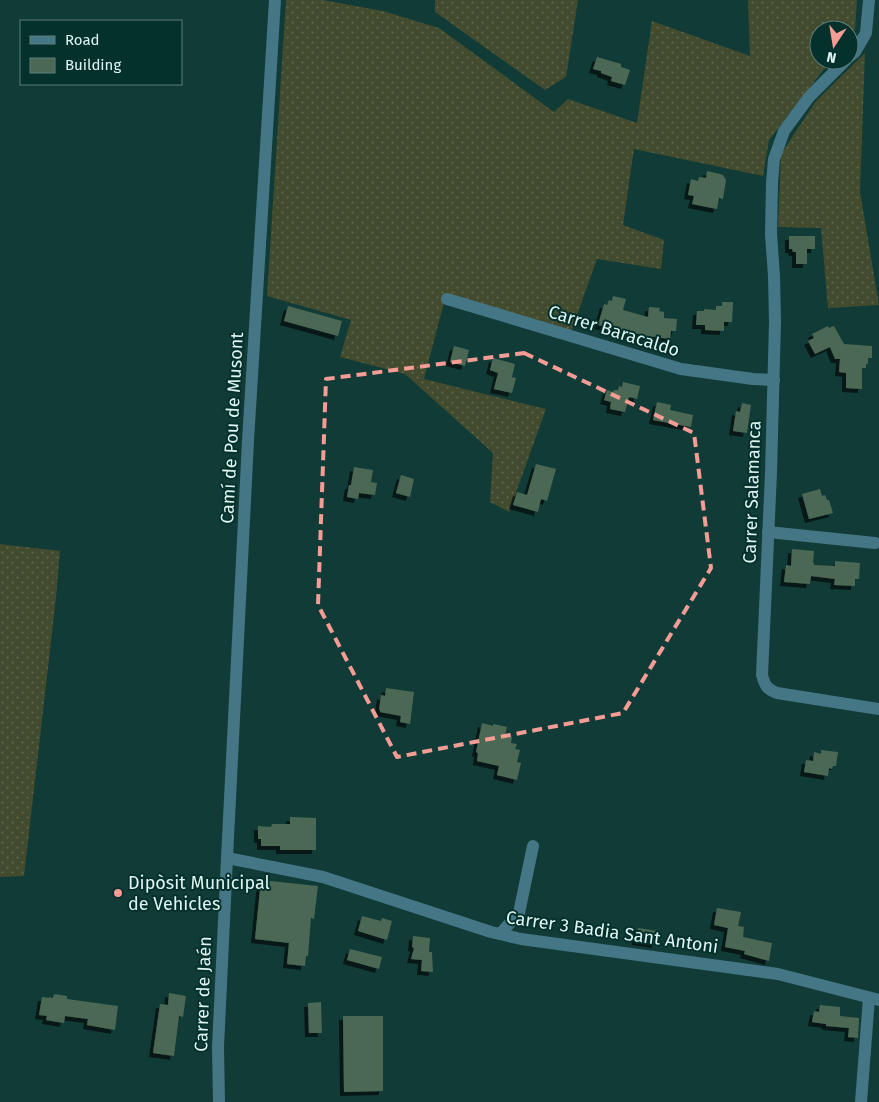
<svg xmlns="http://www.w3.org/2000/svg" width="879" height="1102" font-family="'Fira Sans',sans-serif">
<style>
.grass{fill:url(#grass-dots)}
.building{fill:#4b6854;filter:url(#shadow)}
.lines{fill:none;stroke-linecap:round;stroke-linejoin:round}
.minor{stroke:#457685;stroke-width:12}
.marked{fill:none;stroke:#f59c94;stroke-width:4;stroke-dasharray:10 6;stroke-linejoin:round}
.poi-dot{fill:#f59c94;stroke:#05312d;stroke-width:2}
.labels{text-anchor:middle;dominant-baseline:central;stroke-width:4;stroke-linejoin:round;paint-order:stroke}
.street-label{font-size:18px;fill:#dff5f2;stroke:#05312d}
.poi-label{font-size:18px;fill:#dff5f2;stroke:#05312d;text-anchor:start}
</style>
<defs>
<pattern id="grass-dots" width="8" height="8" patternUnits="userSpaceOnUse" patternTransform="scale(1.25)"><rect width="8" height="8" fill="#424b2d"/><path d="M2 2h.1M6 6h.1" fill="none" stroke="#5d664c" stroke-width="1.8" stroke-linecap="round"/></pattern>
<filter id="shadow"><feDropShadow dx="-4" dy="4" stdDeviation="0" flood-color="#0009"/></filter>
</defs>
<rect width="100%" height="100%" fill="#113b37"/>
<g class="grass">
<polygon points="286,0 323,0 383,11 439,28 554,112 568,99 637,123 652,21 750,56 748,0 857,0 855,29 849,37 849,30 819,30 819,60 831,60 769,140 763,176 634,149 623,225 664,240 661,269 597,259 571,332 446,295 424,379 546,409 509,512 490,502 493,453 405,374 340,357 351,320 267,296"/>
<polygon points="435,0 578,0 566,77 545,90 435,12"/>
<polygon points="865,53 860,192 879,305 828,308 821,228 778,227 781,154 816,101"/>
<polygon points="0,544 60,551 56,598 24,876 0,877"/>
</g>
<g class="building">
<polygon points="597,57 621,64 621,67 630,70 625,85 611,81 612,77 601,73 601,71 593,69"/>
<polygon points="707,171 720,174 723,175 726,180 723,199 719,198 717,209 692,204 694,196 688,195 691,179 698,181 699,177 706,178"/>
<polygon points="789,236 815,236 815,249 807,249 807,264 796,264 796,252 793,252 792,249 789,249"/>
<polygon points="613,296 626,299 623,310 648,317 649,307 660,308 659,311 664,312 664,318 677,319 676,331 671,331 670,339 647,336 598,325 604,304 607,305 609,300 612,301"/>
<polygon points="722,302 733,302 732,322 724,322 724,331 705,330 705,325 696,325 697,311 704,311 704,309 716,310 716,306 722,306"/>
<polygon points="288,306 342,321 338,336 284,321"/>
<polygon points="828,326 829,328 834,326 844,344 872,346 872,358 868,358 868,364 866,364 866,368 862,368 862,389 846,388 846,373 839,372 840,359 835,359 830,347 815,354 808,341 814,338 812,334"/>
<polygon points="454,346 469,350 465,366 450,362"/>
<polygon points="493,358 515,364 512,377 516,378 512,393 494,389 498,373 490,370"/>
<polygon points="623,382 640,386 637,399 629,397 625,412 610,409 611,402 604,400 607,390 613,392 614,390 618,390 619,386 622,387"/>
<polygon points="657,402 671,405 670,410 693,415 691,427 653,420"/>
<polygon points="742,403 751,405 747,433 733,431 736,411 740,412"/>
<polygon points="536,464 556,469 547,501 541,499 538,512 513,505 517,492 527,495"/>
<polygon points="354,467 373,470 371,482 377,483 375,495 359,493 358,499 347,497 349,485 351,485"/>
<polygon points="401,475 414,479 410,497 396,493"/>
<polygon points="820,489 822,496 825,495 827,500 829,500 833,513 809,519 802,494"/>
<polygon points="792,549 814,551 813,563 814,563 814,565 835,566 835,561 860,563 859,579 855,579 855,586 834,585 835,579 811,576 810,584 784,582 786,565 791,566"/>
<polygon points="386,688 414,692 410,724 400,722 401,716 380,712 380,710 379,710 381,695 385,696"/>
<polygon points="482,723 493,726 493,724 507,727 505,735 512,737 511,743 517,744 515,749 520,750 517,762 521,763 517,780 497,775 499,766 477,761 478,753 476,752"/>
<polygon points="821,750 838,752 836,766 833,766 832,769 829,768 828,776 804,772 806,760 813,761 814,752 821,754"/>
<polygon points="290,817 316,818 316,850 280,850 280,846 261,846 261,839 258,839 258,826 271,827 272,824 290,824"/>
<polygon points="261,880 318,886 314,919 311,918 308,956 306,956 305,966 287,964 289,943 255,939"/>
<polygon points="717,908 741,912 738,926 744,927 743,937 772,943 769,961 744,954 745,951 725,947 728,928 714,925"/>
<polygon points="362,916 381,921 382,918 392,921 387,940 358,931"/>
<polygon points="638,928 658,931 656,944 636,941"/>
<polygon points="413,936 430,938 429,952 432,952 433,972 421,971 422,960 411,959 414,948 412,947"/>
<polygon points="350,949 382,957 379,969 347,960"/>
<polygon points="169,993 186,996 183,1017 179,1016 174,1056 153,1053 160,1004 168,1005"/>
<polygon points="54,994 67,996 67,999 118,1006 115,1030 87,1025 88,1019 65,1016 64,1023 46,1020 47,1016 39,1015 42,997 49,998 49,997 53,998"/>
<polygon points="321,1002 322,1033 309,1033 308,1003"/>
<polygon points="820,1005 840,1007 840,1016 859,1018 858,1038 848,1037 849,1028 826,1026 826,1024 812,1022 814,1011 819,1012"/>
<polygon points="343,1016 383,1016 383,1091 344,1092"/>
</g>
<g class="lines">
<g class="minor">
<polyline points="849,57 855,52 866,33 869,0"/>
<path d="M846 60 809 97 784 131 774 159 772 183 771 234 774 276 775 322 771 473 762 675C765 686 767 689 777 693L879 709"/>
<polyline points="447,299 681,369 753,379 774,380"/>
<polyline points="768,532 875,543"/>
<polyline points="227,858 323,877 491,932 521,939 778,974 879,1000"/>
<polyline points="500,934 519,913 533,846"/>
<polyline points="219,1102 218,1047 227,858 248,441 275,0"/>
<polyline points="861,1102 869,998"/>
</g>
</g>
<path class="marked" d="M524 353 694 433 711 568 623 713 397 757 318 605 326 379Z"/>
<circle class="poi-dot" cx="118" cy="893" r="5"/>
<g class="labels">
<g class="street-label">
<text transform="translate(614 331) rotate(17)">Carrer Baracaldo</text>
<text transform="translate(232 428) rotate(-87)">Camí de Pou de Musont</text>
<text transform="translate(752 492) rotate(-88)">Carrer Salamanca</text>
<text transform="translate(612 932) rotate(8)">Carrer 3 Badia Sant Antoni</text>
<text transform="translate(203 994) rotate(-88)">Carrer de Jaén</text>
</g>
<g class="poi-label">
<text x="128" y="883">Dipòsit Municipal<tspan x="128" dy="21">de Vehicles</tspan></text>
</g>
</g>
<rect x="20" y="20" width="162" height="65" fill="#05312d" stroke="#5c7f7c"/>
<rect x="30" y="36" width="25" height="8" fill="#457685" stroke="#5c7f7c"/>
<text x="65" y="45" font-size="15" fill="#dff5f2">Road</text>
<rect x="30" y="58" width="25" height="15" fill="#4b6854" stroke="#5c7f7c"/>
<text x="65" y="70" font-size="15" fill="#dff5f2">Building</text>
<g transform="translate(834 45) rotate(192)"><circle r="24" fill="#05312d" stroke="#5c7f7c"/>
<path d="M0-4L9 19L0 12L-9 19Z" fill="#f59c94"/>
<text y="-8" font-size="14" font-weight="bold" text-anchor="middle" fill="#dff5f2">N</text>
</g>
</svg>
